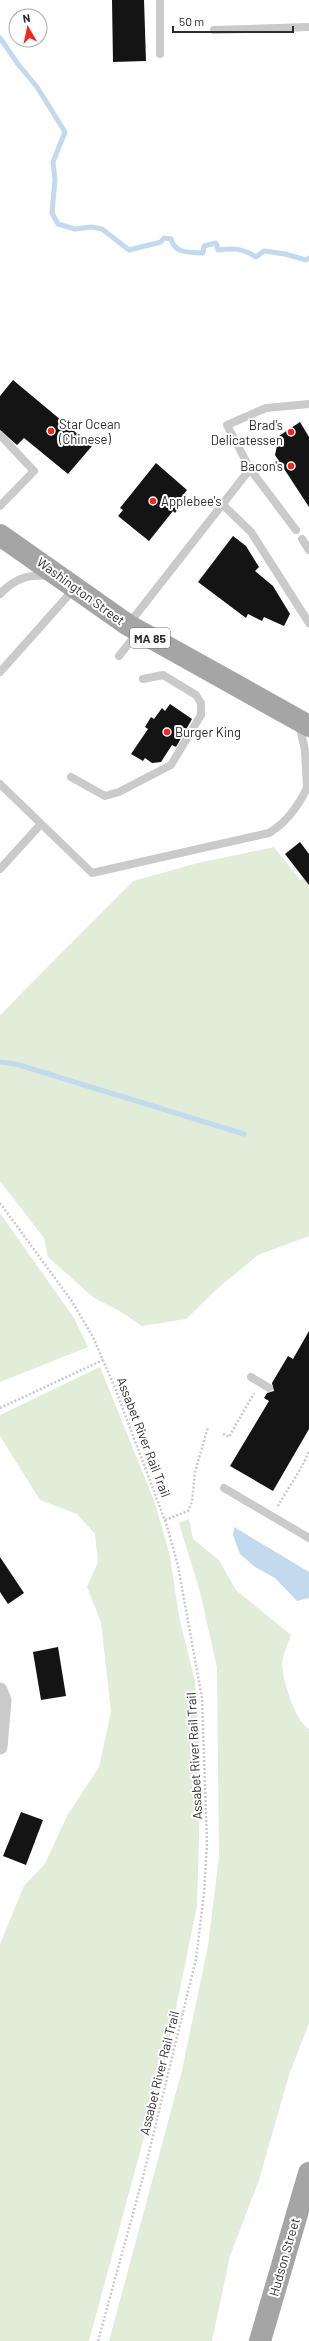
<svg xmlns="http://www.w3.org/2000/svg" width="309" height="2341" font-family="Barlow,sans-serif">
<style>
.green{fill:#e1ecd9}
.water{fill:#c3d9ee}
.lines{fill:none;stroke-linecap:round;stroke-linejoin:round}
.stream{stroke:#c3d9ee;stroke-width:5}
.building{fill:#141414}
.path{stroke:#cacaca;stroke-width:2.5;stroke-dasharray:2 2;stroke-linecap:butt}
.service{stroke:#cacaca;stroke-width:8}
.minor{stroke:#cacaca;stroke-width:15}
.primary{stroke:#a5a5a5;stroke-width:22}
.poi-dot{fill:#f5261f;stroke:#fff;stroke-width:1.5}
.labels{text-anchor:middle;dominant-baseline:central;stroke-width:4;stroke-linejoin:round;paint-order:stroke}
.shield{fill:#fff;stroke:#6c6c6c;stroke-width:1}
.shield-label{font-size:12px;font-weight:bold;fill:#2d2d2d}
.poi-label{font-size:13px;fill:#2d2d2d;stroke:#fff;text-anchor:start}
.street-label{font-size:13px;fill:#2d2d2d;stroke:#fff}
</style>
<rect width="100%" height="100%" fill="#fff"/>
<g class="green">
<polygon points="274,847 300,880 308,877 309,879 309,1236 258,1255 218,1288 186,1319 142,1326 118,1310 94,1298 48,1257 44,1238 0,1181 0,1015 133,881 198,863"/>
<polygon points="0,1213 74,1318 88,1347 0,1382"/>
<polygon points="100,1367 155,1503 170,1556 179,1617 195,1681 201,1769 197,1906 167,2052 89,2341 0,2341 0,1944 24,1886 45,1864 67,1816 99,1767 111,1712 101,1622 87,1587 98,1562 95,1534 77,1514 40,1500 0,1436 0,1415"/>
<path d="M189 1519 193 1539 219 1560 236 1590 291 1635C288 1644 282 1656 282 1665 283 1681 295 1721 309 1729V2023L289 2075 259 2180 230 2256 212 2341H109L182 2070 208 1946 219 1857 217 1668 200 1592 179 1523Z"/>
</g>
<polygon class="water" points="234,1527 309,1572 309,1598 297,1601 275,1578 255,1567 240,1554 233,1535"/>
<g class="lines">
<g class="stream">
<path d="M0 38 18 64 37 87 65 132 53 162 55 180 52 213 58 224 75 229 91 227 102 229 129 250 161 242 164 238 171 239C175 254 189 252 203 253L204 246 216 243 218 250C233 248 243 248 256 257L264 251 285 254 306 260 309 258"/>
<polyline points="0,1062 16,1064 244,1134"/>
</g>
</g>
<g class="building">
<polygon points="112,0 144,0 146,61 113,62"/>
<polygon points="13,380 92,446 68,474 24,438 17,445 0,430 0,396"/>
<polygon points="300,422 309,437 309,507 275,455 279,436"/>
<polygon points="156,463 187,490 179,500 183,503 175,513 173,511 149,541 118,516 123,510 120,508"/>
<polygon points="233,536 246,546 259,567 255,571 273,586 290,614 284,626 264,617 262,621 248,614 246,618 198,582"/>
<polygon points="170,704 192,719 176,747 172,745 161,762 152,763 145,758 143,761 131,754 148,729 145,727 151,717 154,719 162,708 165,711"/>
<polygon points="300,842 309,854 309,885 285,854"/>
<polygon points="309,1331 309,1429 273,1491 230,1466 269,1401 264,1398 267,1393 274,1391 272,1383 288,1356 293,1359"/>
<polygon points="0,1557 24,1593 8,1604 0,1592"/>
<polygon points="58,1647 66,1696 41,1700 33,1652"/>
<polygon points="21,1812 43,1820 26,1865 3,1856"/>
</g>
<g class="lines">
<g class="path">
<polyline points="0,1203 71,1300 93,1337 115,1388 167,1526 178,1566 202,1698 207,1844 204,1893 196,1959 143,2177 98,2341"/>
<polyline points="0,1408 103,1360"/>
<polyline points="223,1434 229,1437 254,1393"/>
<path d="M278 1506C287 1489 304 1467 309 1450"/>
<polyline points="165,1520 188,1511 192,1502 195,1472 208,1427"/>
</g>
<g class="service">
<polyline points="160,0 160,54"/>
<polyline points="214,30 309,27"/>
<polyline points="0,435 34,471 0,506"/>
<polyline points="250,469 296,530"/>
<polyline points="222,504 251,532 309,623"/>
<polyline points="302,539 309,550"/>
<path d="M0 594C14 579 28 574 49 576"/>
<polyline points="128,625 250,469 227,425 266,408 309,404"/>
<polyline points="119,656 138,632"/>
<polyline points="0,672 74,589"/>
<polyline points="299,724 305,750 307,788 309,786"/>
<polyline points="71,777 105,796 119,792 171,765 201,715 201,703 196,695 163,675 143,679"/>
<path d="M0 784 92 873 269 833C287 822 298 807 307 788"/>
<polyline points="0,869 40,825"/>
<polyline points="251,1377 269,1388"/>
<polyline points="224,1488 309,1538"/>
</g>
<polyline class="minor" points="0,1690 4,1700 0,1747"/>
<g class="primary">
<polyline points="0,535 128,625 309,726"/>
<polyline points="260,2341 309,2173"/>
</g>
</g>
<g class="poi-dot">
<circle cx="51" cy="431" r="4"/>
<circle cx="291" cy="432" r="4"/>
<circle cx="291" cy="466" r="4"/>
<circle cx="153" cy="501" r="4"/>
<circle cx="167" cy="732" r="4"/>
</g>
<g class="labels">
<rect class="shield" x="130" y="628" width="40" height="20" rx="3"/>
<g class="shield-label">
<text x="150" y="638">MA 85</text>
</g>
<g class="poi-label">
<text x="59" y="424">Star Ocean<tspan x="59" dy="15">(Chinese)</tspan></text>
<text x="283" y="425" text-anchor="end">Brad's<tspan x="283" dy="15">Delicatessen</tspan></text>
<text x="283" y="466" text-anchor="end">Bacon's</text>
<text x="161" y="501">Applebee's</text>
<text x="175" y="732">Burger King</text>
</g>
<g class="street-label">
<text transform="translate(81 591) rotate(36)">Washington Street</text>
<text transform="translate(144 1437) rotate(69)">Assabet River Rail Trail</text>
<text transform="translate(194 1756) rotate(-93)">Assabet River Rail Trail</text>
<text transform="translate(159 2073) rotate(-76)">Assabet River Rail Trail</text>
<text transform="translate(284 2257) rotate(-74)">Hudson Street</text>
</g>
</g>
<g transform="translate(28 28) rotate(351)"><circle r="19" fill="#ffffff" stroke="#ababab"/>
<path d="M0-3L7 15L0 10L-7 15Z" fill="#f5261f"/>
<text y="-6" font-size="11" font-weight="bold" text-anchor="middle" fill="#2d2d2d">N</text>
</g>
<path d="M173 26v6h120v-6" fill="none" stroke="#2d2d2d" stroke-width="2"/>
<text x="179" y="26" font-size="12" fill="#2d2d2d" stroke="#ffffff" stroke-width="3" paint-order="stroke">50 m</text>
</svg>
